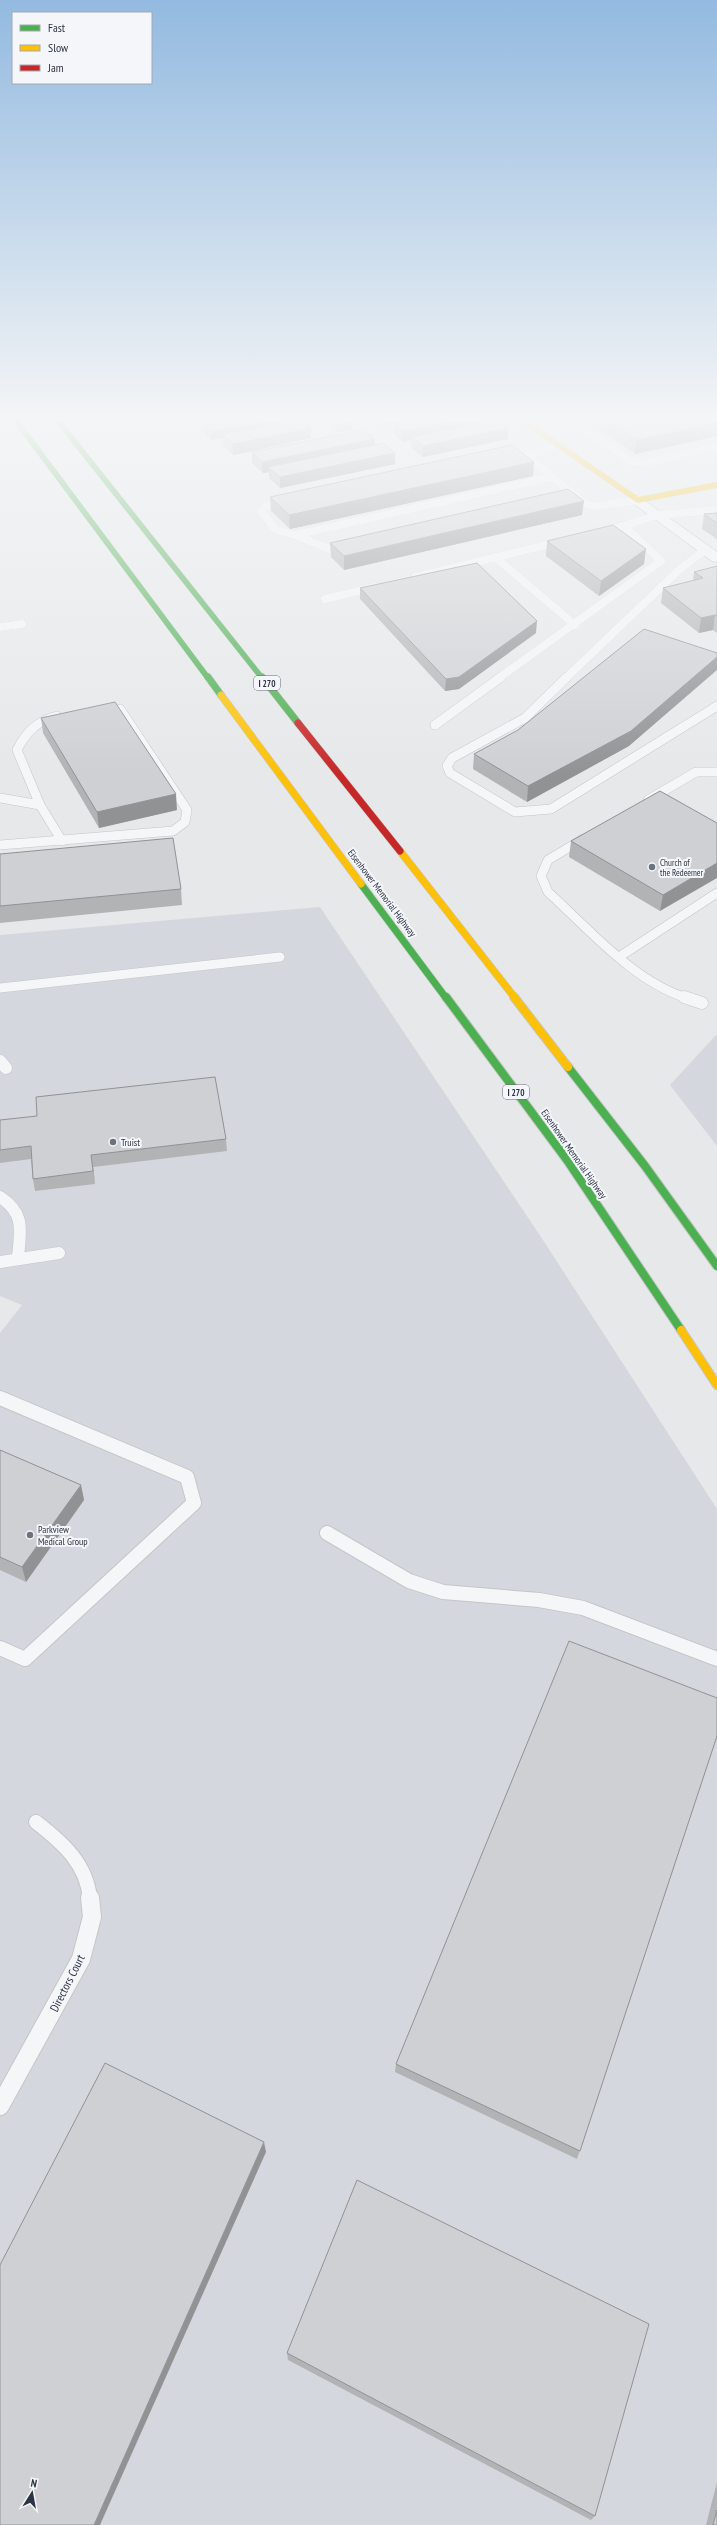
<svg xmlns="http://www.w3.org/2000/svg" width="717" height="2525" font-family="'PT Sans Narrow',sans-serif">
<style>
.built{fill:#d4d7dd}
.lines{fill:none;stroke-linecap:round;stroke-linejoin:round}
.lane-far4-casing{stroke:#c4c6c8;stroke-width:8}
.lane-far3-casing{stroke:#c4c6c8;stroke-width:10}
.lane-far2-casing{stroke:#c4c6c8;stroke-width:13}
.lane-far1-casing{stroke:#c4c6c8;stroke-width:16}
.lane-casing{stroke:#c4c6c8;stroke-width:20}
.street-casing{stroke:#c4c6c8;stroke-width:2}
.fast-far2-casing{stroke:#c4c6c8;stroke-width:6}
.fast-far1-casing{stroke:#c4c6c8;stroke-width:8}
.fast-casing{stroke:#c4c6c8;stroke-width:10}
.slow-far2-casing{stroke:#c4c6c8;stroke-width:6}
.slow-far1-casing{stroke:#c4c6c8;stroke-width:8}
.slow-casing{stroke:#c4c6c8;stroke-width:10}
.jam-casing{stroke:#c4c6c8;stroke-width:8}
.lane-far4{stroke:#f5f6f7;stroke-width:8}
.lane-far3{stroke:#f5f6f7;stroke-width:9}
.lane-far2{stroke:#f5f6f7;stroke-width:12}
.lane-far1{stroke:#f5f6f7;stroke-width:14}
.lane{stroke:#f5f6f7;stroke-width:18}
.street{fill:#f5f6f7;fill-rule:evenodd}
.fast-far2{stroke:#4caf50;stroke-width:5.5}
.fast-far1{stroke:#4caf50;stroke-width:7}
.fast{stroke:#4caf50;stroke-width:8}
.slow-far2{stroke:#ffc107;stroke-width:5.5}
.slow-far1{stroke:#ffc107;stroke-width:7}
.slow{stroke:#ffc107;stroke-width:8}
.jam{stroke:#c62828;stroke-width:7}
.wall{fill:#b1b3b5}
.shaded-wall{fill:#909294}
.building{fill:#ced0d3;stroke:#909294}
.poi-dot{fill:#6c737f;stroke:#f4f6f9;stroke-width:1.5}
.labels{text-anchor:middle;dominant-baseline:central;stroke-width:4;stroke-linejoin:round;paint-order:stroke}
.shield{fill:#f4f6f9;stroke:#676e7b;stroke-width:1}
.shield-label{font-size:9px;font-weight:bold;fill:#2b3445}
.far-poi-label{font-size:9px;fill:#2b3445;stroke:#f4f6f9;text-anchor:start}
.street-label{font-size:10px;fill:#2b3445;stroke:#f4f6f9}
.poi-label{font-size:10px;fill:#2b3445;stroke:#f4f6f9;text-anchor:start}
.near-street-label{font-size:12px;fill:#2b3445;stroke:#f4f6f9}
</style>
<rect width="100%" height="100%" fill="#e6e8ea"/>
<g class="built">
<polygon points="320,907 541,1237 717,1509 717,2525 0,2525 0,1333 22,1305 0,1296 0,935"/>
<polygon points="717,1034 717,1146 670,1085"/>
</g>
<g class="lines">
<g class="lane-far4-casing">
<g id="lane-far4">
<polyline points="574,422 632,462 644,463 717,447"/>
<polyline points="535,429 574,422"/>
<polyline points="559,445 527,456 585,504 596,506 638,500"/>
<polyline points="285,502 266,506 261,511 276,530 295,535 552,477"/>
<polyline points="603,532 658,515 717,510"/>
<polyline points="295,535 330,549 346,545"/>
<polyline points="495,557 575,625"/>
<polyline points="416,577 562,541"/>
<polyline points="325,599 375,587"/>
<polyline points="0,627 22,624"/>
<polyline points="499,678 661,561 625,527"/>
<polyline points="566,678 679,570 706,549"/>
</g>
</g>
<g class="lane-far3-casing">
<g id="lane-far3">
<polyline points="567,677 525,718 452,758 447,766 450,773 515,812 551,809 717,706"/>
<path d="M57 716C37 721 26 732 17 750L40 805 62 841"/>
<polyline points="435,725 501,677"/>
<polyline points="0,798 40,805"/>
<polyline points="648,800 696,772 717,772"/>
<path d="M583 839 548 860 541 876 548 892C589 929 634 982 687 998"/>
<polyline points="0,845 173,831 185,822 187,810 120,709"/>
<polyline points="619,957 717,893"/>
<polyline points="0,988 280,957"/>
</g>
</g>
<g class="lane-far2-casing">
<g id="lane-far2">
<polyline points="684,997 702,1003"/>
<polyline points="0,1061 6,1068"/>
<path d="M0 1197C26 1214 20 1231 18 1258"/>
<polyline points="0,1262 59,1253"/>
<polyline points="0,1398 2,1399"/>
</g>
</g>
<g class="lane-far1-casing">
<g id="lane-far1">
<polyline points="0,1398 187,1477 194,1503 25,1659 0,1648"/>
<polyline points="327,1533 409,1581 443,1592 539,1600 583,1608 717,1659"/>
<path d="M36 1822C63 1843 87 1864 90 1899"/>
</g>
</g>
<g class="lane-casing">
<polyline id="lane" points="0,2106 81,1959 92,1917 90,1898"/>
</g>
<g class="street-casing">
<polygon id="street" points="638,496 717,552 717,562 712,561 633,503 632,500 633,497"/>
</g>
<g class="fast-far2-casing">
<g id="fast-far2">
<polyline points="17,422 208,678"/>
<polyline points="59,422 262,678"/>
</g>
</g>
<g class="fast-far1-casing">
<g id="fast-far1">
<polyline points="208,677 221,695"/>
<polyline points="262,677 298,723"/>
<polyline points="361,884 446,998"/>
</g>
</g>
<g class="fast-casing">
<g id="fast">
<polyline points="446,997 567,1160 681,1330"/>
<polyline points="568,1067 645,1166 717,1266"/>
</g>
</g>
<g class="slow-far2-casing">
<polyline id="slow-far2" points="525,422 638,500 717,485"/>
</g>
<g class="slow-far1-casing">
<g id="slow-far1">
<polyline points="221,695 361,884"/>
<polyline points="400,851 515,998"/>
</g>
</g>
<g class="slow-casing">
<g id="slow">
<polyline points="514,997 568,1067"/>
<polyline points="681,1330 717,1385"/>
</g>
</g>
<g class="jam-casing">
<polyline id="jam" points="298,723 400,851"/>
</g>
<use href="#lane-far4" class="lane-far4"/>
<use href="#lane-far3" class="lane-far3"/>
<use href="#lane-far2" class="lane-far2"/>
<use href="#lane-far1" class="lane-far1"/>
<use href="#lane" class="lane"/>
<use href="#street" class="street"/>
<use href="#fast-far2" class="fast-far2"/>
<use href="#fast-far1" class="fast-far1"/>
<use href="#fast" class="fast"/>
<use href="#slow-far2" class="slow-far2"/>
<use href="#slow-far1" class="slow-far1"/>
<use href="#slow" class="slow"/>
<use href="#jam" class="jam"/>
</g>
<g class="wall">
<polygon points="326,422 351,422 352,430 336,432"/>
<polygon points="378,422 406,422 383,426"/>
<polygon points="590,422 717,422 717,436 635,454"/>
<polygon points="395,425 508,439 423,457 411,448 411,440 403,442 395,435"/>
<polygon points="204,426 311,438 233,455 223,445 223,438 211,440 204,433"/>
<polygon points="375,445 395,453 395,464 280,488 269,478 269,472 263,473 252,463 252,452"/>
<polygon points="533,476 290,529 271,511 270,497"/>
<polygon points="717,513 717,539 702,529 704,514"/>
<polygon points="582,515 344,570 331,557 330,543"/>
<polygon points="547,541 644,564 599,596 546,556"/>
<polygon points="717,566 717,633 713,630 699,633 661,603 663,588 693,581 694,572"/>
<polygon points="360,588 536,633 459,689 445,691 360,599"/>
<polygon points="41,718 177,810 99,828 43,733"/>
<polygon points="629,746 527,802 473,769 474,754"/>
<polygon points="717,823 660,911 569,857 571,841"/>
<polygon points="0,854 181,889 182,905 0,923"/>
<polygon points="0,1120 226,1139 227,1151 93,1167 95,1184 35,1191 33,1179 31,1159 0,1163"/>
<polygon points="0,1450 81,1485 84,1500 26,1582 0,1570"/>
<polygon points="717,1736 577,2159 395,2072 396,2064"/>
<polygon points="287,2353 595,2516 591,2520 288,2360"/>
<polygon points="717,2482 717,2525 706,2525"/>
</g>
<g class="shaded-wall">
<polygon points="269,422 292,422 223,434 223,438 211,440 211,432"/>
<polygon points="352,422 352,430 336,432 336,425"/>
<polygon points="383,422 406,422 383,426"/>
<polygon points="453,422 488,422 412,437 411,440 403,442 403,431"/>
<polygon points="717,423 717,436 635,454 637,440"/>
<polygon points="311,428 311,438 233,455 233,444"/>
<polygon points="508,428 508,439 423,457 423,446"/>
<polygon points="375,439 375,449 268,467 269,472 263,473 262,462"/>
<polygon points="395,453 395,464 280,488 280,477"/>
<polygon points="534,462 533,476 290,529 289,515"/>
<polygon points="584,501 582,515 344,570 344,556"/>
<polygon points="646,549 644,564 599,596 601,581"/>
<polygon points="715,615 713,630 699,633 701,618"/>
<polygon points="537,621 536,633 459,689 445,691 446,679"/>
<polygon points="717,657 717,670 629,746 527,802 528,786"/>
<polygon points="176,794 177,810 99,828 97,812"/>
<polygon points="717,863 717,878 660,911 663,895"/>
<polygon points="91,1155 93,1167 95,1184 93,1171"/>
<polygon points="81,1485 84,1500 26,1582 22,1567"/>
<polygon points="264,2142 266,2152 100,2525 94,2525"/>
</g>
<g class="building">
<polygon points="226,422 269,422 211,432 204,426"/>
<polygon points="285,422 304,422 311,428 233,444 223,434"/>
<polygon points="333,422 352,422 336,425"/>
<polygon points="411,422 453,422 403,431 395,425"/>
<polygon points="485,422 500,422 508,428 423,446 412,437"/>
<polygon points="611,422 717,422 717,423 637,440"/>
<polygon points="364,430 375,439 262,462 252,452"/>
<polygon points="383,443 395,453 280,477 268,467"/>
<polygon points="512,445 534,462 289,515 270,497"/>
<polygon points="568,489 584,501 344,556 330,543"/>
<polygon points="717,513 717,523 704,514"/>
<polygon points="613,525 646,549 601,581 547,541"/>
<polygon points="477,563 537,621 459,677 446,679 360,588"/>
<polygon points="717,566 717,616 715,615 701,618 663,588 703,578 694,572"/>
<polygon points="644,629 717,653 717,657 631,731 528,786 474,754 518,730"/>
<polygon points="115,702 176,794 97,812 41,718"/>
<polygon points="660,791 717,823 717,863 663,895 571,841"/>
<polygon points="173,838 181,889 0,906 0,854"/>
<polygon points="215,1077 226,1139 91,1155 93,1171 33,1179 31,1146 0,1150 0,1120 37,1116 36,1097"/>
<polygon points="0,1450 81,1485 22,1567 0,1557"/>
<polygon points="569,1641 717,1698 717,1736 580,2151 396,2064"/>
<polygon points="105,2063 264,2142 94,2525 0,2525 0,2265"/>
<polygon points="357,2180 649,2324 595,2516 287,2353"/>
<polygon points="717,2510 717,2525 713,2525"/>
</g>
<linearGradient id="sky" x2="0" y2="1"><stop stop-color="#93bae0"/><stop offset="0.54" stop-color="#f4f5f6"/><stop offset="1" stop-color="#f4f5f6" stop-opacity="0"/></linearGradient>
<rect width="717" height="775" fill="url(#sky)"/>
<g class="poi-dot">
<circle cx="652" cy="867" r="4"/>
<circle cx="113" cy="1142" r="4"/>
<circle cx="30" cy="1535" r="4"/>
</g>
<g class="labels">
<g class="shield">
<rect x="254" y="676" width="26" height="14" rx="3"/>
<rect x="503" y="1085" width="26" height="14" rx="3"/>
</g>
<g class="shield-label">
<text x="267" y="683">I 270</text>
<text x="516" y="1092">I 270</text>
</g>
<g class="far-poi-label">
<text x="660" y="862">Church of<tspan x="660" dy="10">the Redeemer</tspan></text>
</g>
<g class="street-label">
<text transform="translate(382 893) rotate(53)">Eisenhower Memorial Highway</text>
<text transform="translate(574 1154) rotate(55)">Eisenhower Memorial Highway</text>
</g>
<g class="poi-label">
<text x="121" y="1142">Truist</text>
<text x="38" y="1529">Parkview<tspan x="38" dy="12">Medical Group</tspan></text>
</g>
<g class="near-street-label">
<text transform="translate(67 1983) rotate(-63)">Directors Court</text>
</g>
</g>
<rect x="12" y="12" width="140" height="72" fill="#f4f6f9" stroke="#a4a8b1"/>
<rect x="20" y="25" width="20" height="6" fill="#4caf50" stroke="#a4a8b1"/>
<text x="48" y="32" font-size="12" fill="#2b3445">Fast</text>
<rect x="20" y="45" width="20" height="6" fill="#ffc107" stroke="#a4a8b1"/>
<text x="48" y="52" font-size="12" fill="#2b3445">Slow</text>
<rect x="20" y="65" width="20" height="6" fill="#c62828" stroke="#a4a8b1"/>
<text x="48" y="72" font-size="12" fill="#2b3445">Jam</text>
<g transform="translate(32 2493) rotate(11)" stroke="#f4f6f9" stroke-width="3" paint-order="stroke">
<path d="M0-3L7 15L0 10L-7 15Z" fill="#2b3445"/>
<text y="-6" font-size="11" font-weight="bold" text-anchor="middle" fill="#2b3445">N</text>
</g>
</svg>
